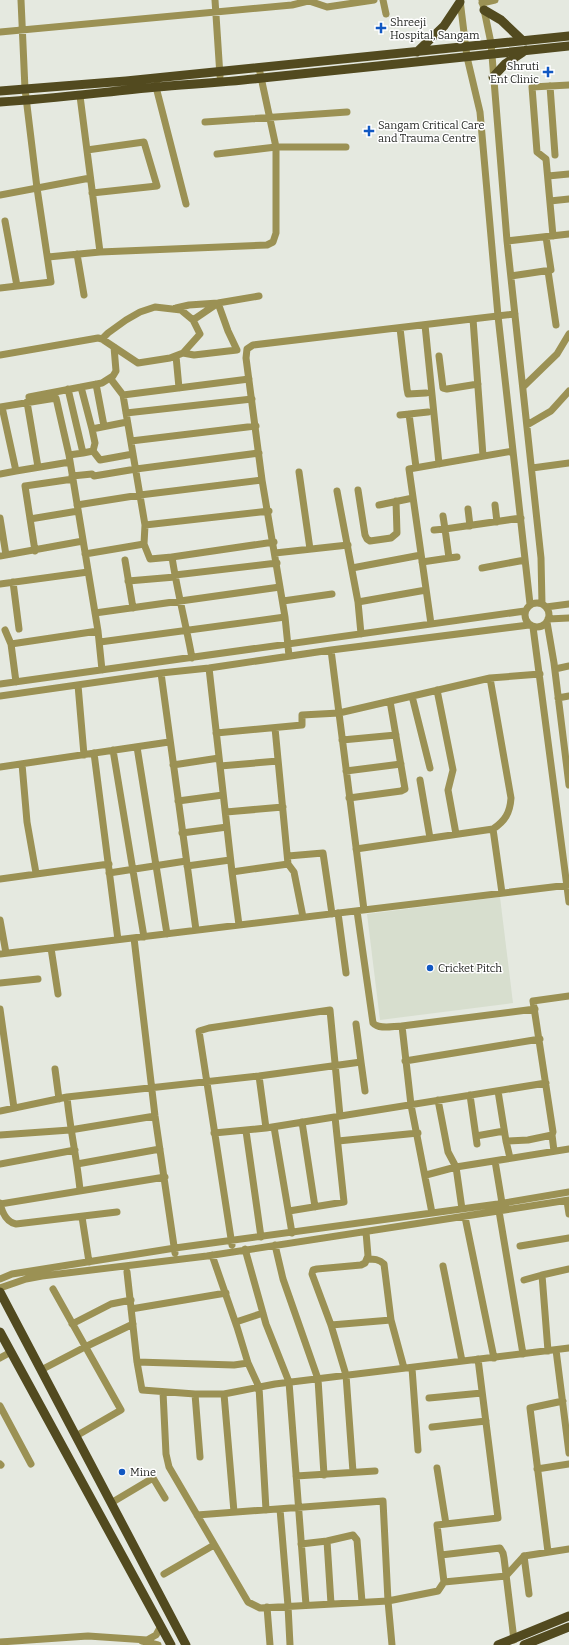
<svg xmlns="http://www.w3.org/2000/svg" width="569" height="1645" viewBox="0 0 569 1645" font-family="Bitter,serif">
  <rect width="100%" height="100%" fill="#e5e9e0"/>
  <!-- built -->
  <path fill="#d7dece" d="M 500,897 L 513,1003 L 380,1020 L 367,914 Z"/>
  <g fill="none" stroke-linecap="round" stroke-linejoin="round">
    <!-- minor -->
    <path stroke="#9b9154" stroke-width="7" d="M 215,0 L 220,76
      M 383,0 L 386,14
      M 460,0 L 467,57 L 480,112 L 498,316 L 530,604
      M 482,0 L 491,43 L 507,241 L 541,558 L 542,604
      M 309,1 L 327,7 L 374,0
      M 482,3 L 495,0
      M 0,32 L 292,5 L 312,0
      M 157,84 L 156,87 L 186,204
      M 550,86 L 555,155
      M 80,96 L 100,252
      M 205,122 L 347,112
      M 87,150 L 144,142 L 157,186 L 92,193
      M 217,154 L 276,147 L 346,147
      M 548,176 L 569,174
      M 0,195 L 90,178
      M 550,201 L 569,199
      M 5,221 L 17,286
      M 553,236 L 546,159 L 537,152 L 532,87 L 569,85
      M 507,241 L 569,234
      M 77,254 L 84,295
      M 48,257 L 100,252 L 267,245 L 273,242 L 276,233 L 276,147 L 259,68
      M 548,271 L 556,325
      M 511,276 L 551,270 L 546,237
      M 0,288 L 51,282 L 37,188 L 25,89 L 21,0
      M 176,308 L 189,305 L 218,303 L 259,296
      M 473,319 L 483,456
      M 425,325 L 439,464
      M 400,328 L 407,389 L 408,394 L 426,393
      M 183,353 L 194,355 L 237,350 L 228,331 L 218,303 L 193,320
      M 0,355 L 98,338 L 102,339 L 138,363 L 170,358 L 183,353 L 200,334 L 193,320 L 181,310 L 155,307 L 140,312 L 126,320 L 108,333 L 102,339
      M 176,356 L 179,388
      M 439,356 L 443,388 L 447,389 L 478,384
      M 110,378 L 123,395 L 145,525 L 144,544 L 150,559 L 172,557 L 274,542
      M 96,384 L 104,426
      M 81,387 L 92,429
      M 523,387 L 557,354 L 569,334
      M 68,389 L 83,453 L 69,455
      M 123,395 L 249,379
      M 29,397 L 102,383 L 113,376 L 116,371 L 114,347
      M 27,402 L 38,467
      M 0,407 L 56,398 L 69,455 L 98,631 L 102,670
      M 2,407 L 16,471 L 70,462
      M 126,413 L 252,399
      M 409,414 L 416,467
      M 400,415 L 428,412
      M 527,425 L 551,411 L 569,391
      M 131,441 L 256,426
      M 93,451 L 100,460 L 133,454
      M 83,453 L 93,451 L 95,443 L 92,429 L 127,422
      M 532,468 L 569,463
      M 299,472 L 310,549
      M 0,474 L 16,471
      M 72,476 L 92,474 L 94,476 L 136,469 L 259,453
      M 358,490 L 365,535 L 367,539 L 370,541 L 391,538 L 397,533 L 396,501
      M 337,491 L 358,602 L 361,634
      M 77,505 L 140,495 L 262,480
      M 379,505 L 413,498
      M 495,505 L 497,522
      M 468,509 L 470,526
      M 0,518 L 6,555
      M 30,519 L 78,511
      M 145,525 L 269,511
      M 434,530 L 445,529 L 443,516
      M 35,551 L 25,486 L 73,479
      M 275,553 L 348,545
      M 85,554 L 144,544
      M 0,556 L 83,541
      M 172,557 C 177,591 186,624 192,658
      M 449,558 L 457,557
      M 125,560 L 133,608
      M 422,562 L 449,558 L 445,529 L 521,518
      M 352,568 L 421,555
      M 482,568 L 525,560
      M 175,575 L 277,563
      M 128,581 L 175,577
      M 13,582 L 19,629
      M 0,584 L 88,572
      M 283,601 L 332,594
      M 358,602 L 426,590
      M525 615a12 12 0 1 1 24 0a12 12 0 1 1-24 0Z
      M 546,607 L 569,604
      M 95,613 L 280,587
      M 548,619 L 569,618
      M 547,622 L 554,663 L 569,785
      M 431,624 L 409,469 L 513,451
      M 533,627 L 569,902
      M 5,630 L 11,644 L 16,682
      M 100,642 L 285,617
      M 11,644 L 98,631
      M 331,650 L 364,910
      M 289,656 L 285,617 L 262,480 L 246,358 L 247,349 L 253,345 L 515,314
      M 209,668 L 232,872 L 239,925
      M 555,669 L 569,666
      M 161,673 L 196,930
      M 0,684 L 525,611
      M 78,685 L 84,755
      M 437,690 L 453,770 L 448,790 L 456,834
      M 0,696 L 161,673 L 209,668 L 331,650 L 529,625
      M 412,696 L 430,768
      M 558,698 L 569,696
      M 275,728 L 288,864
      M 216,733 L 302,725 L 302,715 L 339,713 L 490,678 L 540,674
      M 342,740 L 396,735
      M 137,747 L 167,934
      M 113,750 L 144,937
      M 94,753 L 118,940
      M 22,764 L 27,822 L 36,873
      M 173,765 L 219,758
      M 220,766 L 278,761
      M 0,767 L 169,742
      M 346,771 L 401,764
      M 420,780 L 430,838
      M 349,798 L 401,791 L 405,789 L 390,701
      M 178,801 L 223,795
      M 226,812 L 283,807
      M 493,829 L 502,893
      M 182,833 L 227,827
      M 356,849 L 493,829 C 505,821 510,813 511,798 L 490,678
      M 288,856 L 323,853 L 332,914
      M 187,866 L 230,860
      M 232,872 L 288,864 L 294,872 L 303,917
      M 109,873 L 186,861
      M 0,879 L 109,864
      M 357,911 L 373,1023 C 379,1030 393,1026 402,1026
      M 338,913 L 346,973
      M 0,920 L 6,953
      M 134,938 L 155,1116 L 175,1253
      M 51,948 L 58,994
      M 0,954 L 569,885
      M 0,983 L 38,979
      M 0,1009 L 14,1108
      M 356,1024 L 361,1062
      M 405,1061 L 540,1039
      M 55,1069 L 59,1099
      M 259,1076 L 266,1128
      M 498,1091 L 506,1141 L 510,1158
      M 470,1095 L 477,1144
      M 67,1097 C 70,1129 77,1159 80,1190
      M 0,1111 L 67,1097 L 259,1076 L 361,1062 L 365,1091
      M 302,1122 L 315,1207
      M 274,1127 L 292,1233
      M 246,1131 L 261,1237
      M 214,1133 L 266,1128 L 546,1083
      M 0,1135 L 70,1130 L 155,1116
      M 552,1135 L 554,1151
      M 476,1136 L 504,1131
      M 338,1141 L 418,1133
      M 506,1141 L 528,1140 L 552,1135 L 553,1132 L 533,1001 L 569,996
      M 495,1161 L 502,1203
      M 0,1164 L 75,1150
      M 77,1164 L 160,1149
      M 426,1175 L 456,1167 L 448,1152 L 438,1100
      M 567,1201 L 569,1214
      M 0,1203 C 2,1212 6,1222 16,1224 L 117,1212
      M 0,1204 L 165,1177
      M 462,1209 L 456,1167 L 569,1149
      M 289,1211 L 344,1202 L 335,1117
      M 499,1211 L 523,1354
      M 432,1213 L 411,1105 L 402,1026 L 535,1009
      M 82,1217 L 89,1262
      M 465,1217 L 494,1358
      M 232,1245 L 199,1031 L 209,1028 L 330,1010 L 340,1116
      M 275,1245 L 283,1279 L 318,1379 L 324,1475
      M 520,1246 L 569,1238
      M 245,1249 L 266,1324 L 289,1382 L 306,1605
      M 212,1255 L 237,1327 L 248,1363 L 259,1387 L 266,1510
      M 367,1259 C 374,1259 379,1259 384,1264 L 391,1320 L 404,1368
      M 443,1266 L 462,1361
      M 127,1272 L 137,1362 L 142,1390 L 195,1394 L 224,1394 L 275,1384 L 569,1348
      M 542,1275 L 548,1351
      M 0,1279 L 12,1274 L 175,1248 L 498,1204 L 569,1192
      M 524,1280 L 542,1275 L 569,1269
      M 0,1288 L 26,1279 L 42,1276 L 207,1256 L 569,1200
      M 53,1289 L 121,1410 L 76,1436
      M 131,1309 L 226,1293
      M 236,1322 L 263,1313
      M 72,1324 L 111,1304 L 131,1300
      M 331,1325 L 391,1320
      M 556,1350 L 569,1453
      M 0,1358 L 11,1352
      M 137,1362 L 234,1365 L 248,1363
      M 412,1368 L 418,1450
      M 41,1370 L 85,1347 L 133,1324
      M 163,1392 L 166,1454 L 169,1467 L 248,1602 L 260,1608 L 388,1601 L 438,1591 L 444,1582 L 437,1525 L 498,1518 L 478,1359
      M 195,1394 L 200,1457
      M 224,1394 L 234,1512
      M 429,1398 L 482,1393
      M 0,1406 L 31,1464
      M 432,1427 L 486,1421
      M 0,1464 L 1,1465
      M 437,1468 L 446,1524
      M 537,1469 L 569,1464
      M 353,1472 L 346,1375 L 331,1325 L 312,1274 L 313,1270 L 317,1269 L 361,1265 L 365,1263 L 368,1256 L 366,1232
      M 296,1476 L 375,1471
      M 111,1503 L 153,1478 L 165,1498
      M 280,1509 L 288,1606 L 290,1645
      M 197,1515 L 383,1501 L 388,1601 L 392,1645
      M 327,1541 L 331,1604
      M 301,1544 L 327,1541 L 353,1535 L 357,1540 L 362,1602
      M 548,1552 L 530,1408 L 563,1401
      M 441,1555 L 500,1548 L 503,1553 L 504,1558 L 514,1640
      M 164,1574 L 214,1545
      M 444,1582 L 506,1576 L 524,1556
      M 529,1594 L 524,1556 L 569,1549
      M 267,1607 L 270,1645
      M 142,1641 L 158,1645
      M 0,1642 L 88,1636 L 147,1640 L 156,1635 L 161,1626"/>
    <!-- major -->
    <path stroke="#524a1f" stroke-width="9" d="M 484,10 L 501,20 L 522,40
      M 417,52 L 444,26 L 460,2
      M 493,77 L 505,64 L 526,50
      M 0,91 L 126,81 L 569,36
      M 0,102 C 52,99 104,92 157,87 C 192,84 227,82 262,78 C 365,68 467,56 569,46
      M 0,1292 L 186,1645
      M 0,1332 L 171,1645
      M 498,1645 L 569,1616
      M 524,1645 L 569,1627"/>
  </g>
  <!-- markers -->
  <g fill="#1158c2" stroke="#fff" stroke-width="1.5">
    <path d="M379 22h4v4h4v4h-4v4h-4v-4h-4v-4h4z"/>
    <path d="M546 66h4v4h4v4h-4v4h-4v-4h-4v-4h4z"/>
    <path d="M367 125h4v4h4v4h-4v4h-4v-4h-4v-4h4z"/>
    <circle cx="430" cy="968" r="4"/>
    <circle cx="122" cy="1472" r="4"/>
  </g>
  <g text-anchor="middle" stroke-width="3" stroke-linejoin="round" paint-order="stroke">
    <!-- poi labels -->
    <g font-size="11" fill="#252724" stroke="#fff" text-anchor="start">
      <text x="390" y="26">Shreeji<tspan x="390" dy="13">Hospital, Sangam</tspan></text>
      <text x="539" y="70" text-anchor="end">Shruti<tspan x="539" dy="13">Ent Clinic</tspan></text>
      <text x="378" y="129">Sangam Critical Care<tspan x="378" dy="13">and Trauma Centre</tspan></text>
      <text x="438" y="972">Cricket Pitch</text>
      <text x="130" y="1476">Mine</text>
    </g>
  </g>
</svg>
